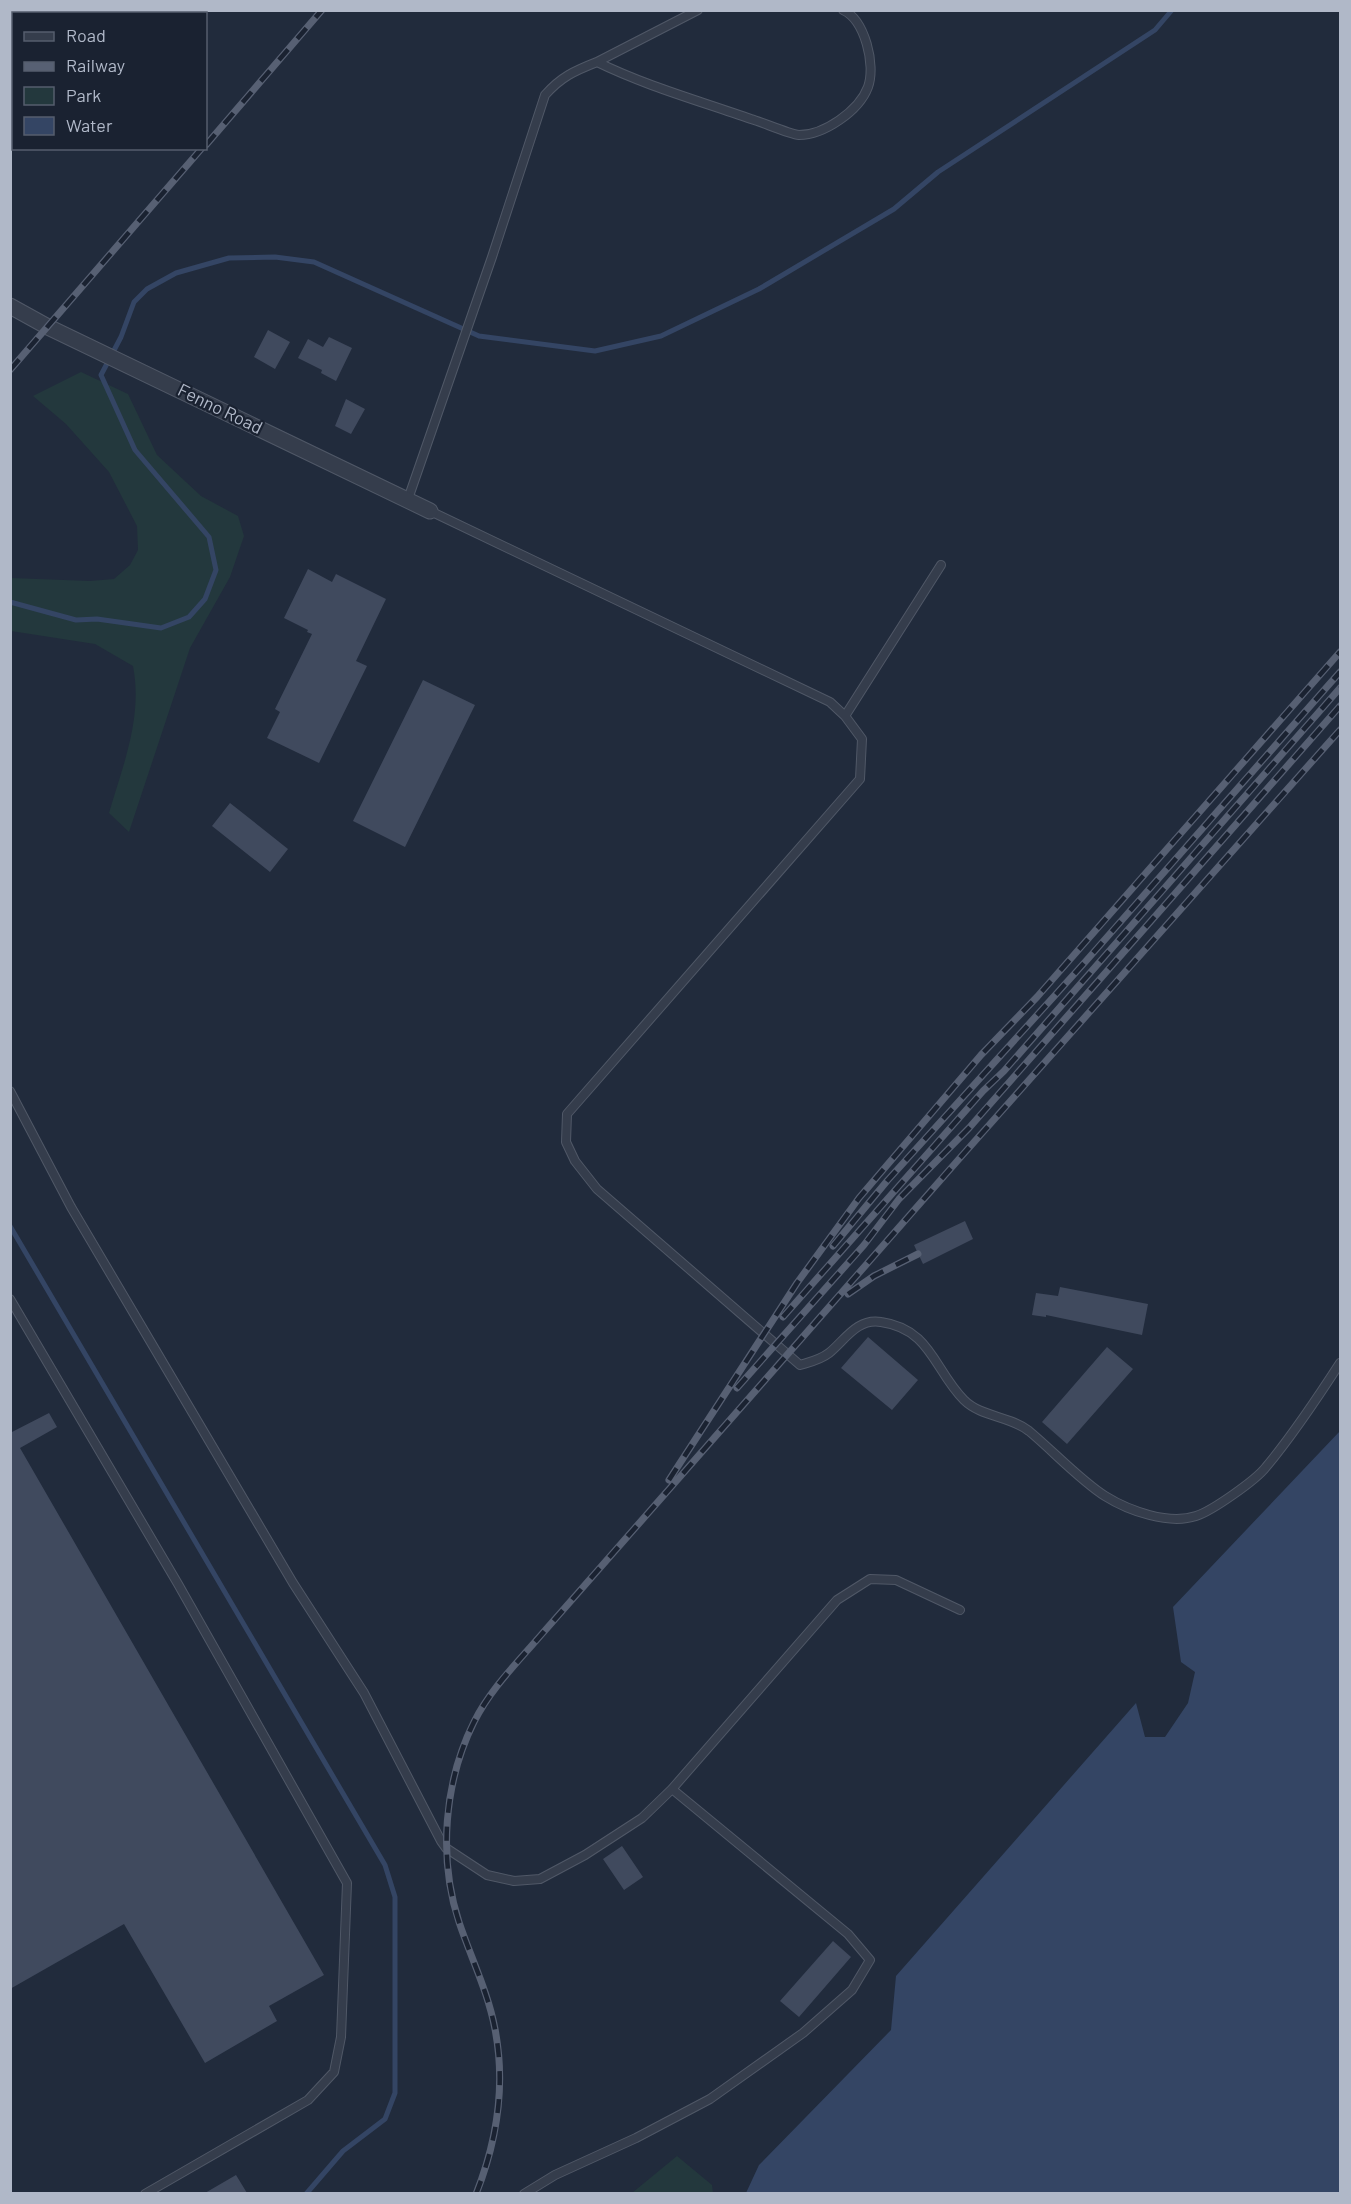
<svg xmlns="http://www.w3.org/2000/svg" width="1351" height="2204" viewBox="0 0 1351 2204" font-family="Barlow,sans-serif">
  <rect width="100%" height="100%" fill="#212b3c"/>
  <!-- green -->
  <path fill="#23383d" d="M 81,372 L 128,394 L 157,455 L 201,496 L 238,516 L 244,536 L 230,577 L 190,648 L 129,832 L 109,813 C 123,765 143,717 133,666 L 95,644 L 11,631 L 11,578 L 90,581 L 114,579 L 130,565 L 138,550 L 137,526 L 109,472 L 66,424 L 33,396 Z
    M 677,2156 L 712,2185 L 713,2193 L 632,2193 Z"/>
  <!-- water -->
  <path fill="#344564" d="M 1340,1431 L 1340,2193 L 746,2193 L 759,2165 L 891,2030 L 896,1976 L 1136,1703 L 1145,1737 L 1165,1737 L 1188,1703 L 1195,1672 L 1181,1662 L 1173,1607 Z"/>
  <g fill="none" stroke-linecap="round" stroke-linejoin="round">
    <!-- stream -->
    <path stroke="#344564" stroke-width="5" d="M 10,602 L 76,620 L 97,619 L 161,628 L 189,617 L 205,599 L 216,570 L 209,537 L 135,450 L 101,375 L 121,337 L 134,302 L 147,289 L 176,273 L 229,258 L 275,257 L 314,262 L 479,336 L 595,351 L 661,336 L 759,289 L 894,209 L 938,172 L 1155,30 L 1172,10
      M 10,1226 L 385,1865 L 395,1897 L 395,2093 L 385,2119 L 343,2151 L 306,2194"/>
  </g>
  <!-- building -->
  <path fill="#404a5e" d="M 268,330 L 290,342 L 275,369 L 254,357 Z
    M 329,337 L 352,348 L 336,381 L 321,373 L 322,370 L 298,358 L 308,339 L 323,347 Z
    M 346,399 L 365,409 L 351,434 L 335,426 Z
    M 308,569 L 332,582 L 336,574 L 386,599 L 356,661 L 367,666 L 319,763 L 267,738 L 280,712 L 275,709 L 312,634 L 307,632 L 308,630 L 284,618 Z
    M 423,680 L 475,705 L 405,847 L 353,821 Z
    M 230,803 L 288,849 L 270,872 L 212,826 Z
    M 965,1221 L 973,1239 L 923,1264 L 914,1245 Z
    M 1060,1287 L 1148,1304 L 1142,1335 L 1046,1315 L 1046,1317 L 1032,1315 L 1036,1293 L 1058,1296 Z
    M 868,1337 L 918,1380 L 892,1410 L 841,1368 Z
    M 1107,1347 L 1133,1369 L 1067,1444 L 1042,1422 Z
    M 49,1413 L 57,1427 L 20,1448 L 324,1975 L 269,2006 L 277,2021 L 205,2063 L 124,1924 L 10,1989 L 10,1433 Z
    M 622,1846 L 643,1877 L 624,1890 L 603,1859 Z
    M 833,1941 L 851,1957 L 799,2017 L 780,2001 Z
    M 236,2175 L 247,2193 L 205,2193 Z"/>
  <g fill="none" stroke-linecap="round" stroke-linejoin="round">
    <defs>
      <path id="service" d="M 698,10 L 597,62 C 646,86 700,101 751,119 C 762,122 789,134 799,135 C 824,135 859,111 868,87 C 876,65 865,20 843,10
        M 408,499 L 492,257 L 545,95 C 561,77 574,71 597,62
        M 430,511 L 830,702 L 845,716 L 862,739 L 860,779 L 567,1114 L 566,1142 L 575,1161 L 597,1189 L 800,1365 C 810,1362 820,1360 829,1353 C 845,1340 857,1318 881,1322 C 931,1329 934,1370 964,1400 C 981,1417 1010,1416 1029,1431 C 1052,1450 1081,1481 1105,1496 C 1129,1511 1169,1525 1196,1516 C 1212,1511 1256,1480 1266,1467 C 1292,1436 1318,1397 1340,1363
        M 845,716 L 941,565
        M 10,1091 L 71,1207 L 293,1583 L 364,1693 L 441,1841 L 446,1848 L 487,1875 L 514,1881 L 540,1879 L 585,1855 L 642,1818 L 672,1789 L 837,1600 L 870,1579 L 896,1580 L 960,1610
        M 10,1299 L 178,1584 L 347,1883 L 341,2037 L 334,2072 L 308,2100 L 145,2194
        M 524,2194 L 555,2175 L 636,2138 L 710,2099 L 803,2033 L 852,1990 L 870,1960 L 848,1934 L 672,1789"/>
      <path id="minor" d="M 10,306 L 48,327 L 430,511"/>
    </defs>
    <!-- service casing -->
    <use href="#service" stroke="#505867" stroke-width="10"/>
    <!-- minor casing -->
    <use href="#minor" stroke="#505867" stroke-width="17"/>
    <!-- service -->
    <use href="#service" stroke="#353d4c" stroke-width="8"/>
    <!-- minor -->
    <use href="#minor" stroke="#353d4c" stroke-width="15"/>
    <defs>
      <path id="rail" d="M 206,145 L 322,10
        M 10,370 L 202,148
        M 833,1246 L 887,1181 L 1086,961 L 1340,672
        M 848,1294 L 874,1276 L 918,1254
        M 783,1317 L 983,1091 L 1004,1071 L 1340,688
        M 737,1388 L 864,1245 L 899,1199 L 969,1128 L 1340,706
        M 669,1480 L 797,1283 L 859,1198 L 981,1055 L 1037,997 L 1340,652
        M 476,2194 C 497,2141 506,2086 495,2029 C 488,1992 471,1958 459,1922 C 438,1858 444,1782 474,1722 C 489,1692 512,1668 534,1643 L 959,1159 L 1340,730"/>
    </defs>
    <!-- rail casing -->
    <use href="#rail" stroke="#576073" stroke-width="7"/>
    <!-- rail -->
    <use href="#rail" stroke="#1a2231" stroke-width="4.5" stroke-dasharray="14" stroke-linecap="butt"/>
  </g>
  <g text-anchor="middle" stroke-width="4.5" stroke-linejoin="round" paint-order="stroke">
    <!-- street labels -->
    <g font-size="18" fill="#b0b8c8" stroke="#1a2231">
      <text transform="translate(220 409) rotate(26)" y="6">Fenno Road</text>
    </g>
  </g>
  <!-- border -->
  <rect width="1351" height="2204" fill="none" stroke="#b0b8c8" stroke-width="24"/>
  <!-- legend -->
  <rect x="12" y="12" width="195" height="138" fill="#1a2231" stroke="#565e6d" stroke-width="1.5"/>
  <rect x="24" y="32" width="30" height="9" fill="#353d4c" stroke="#565e6d" stroke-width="1.5"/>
  <text x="66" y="42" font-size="18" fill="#b0b8c8">Road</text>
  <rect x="24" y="62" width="30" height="9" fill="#576073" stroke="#565e6d" stroke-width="1.5"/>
  <text x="66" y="72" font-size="18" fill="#b0b8c8">Railway</text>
  <rect x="24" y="87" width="30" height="18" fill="#23383d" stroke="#565e6d" stroke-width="1.5"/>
  <text x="66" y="102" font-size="18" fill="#b0b8c8">Park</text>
  <rect x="24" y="117" width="30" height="18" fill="#344564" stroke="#565e6d" stroke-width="1.5"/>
  <text x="66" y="132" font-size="18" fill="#b0b8c8">Water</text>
</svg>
